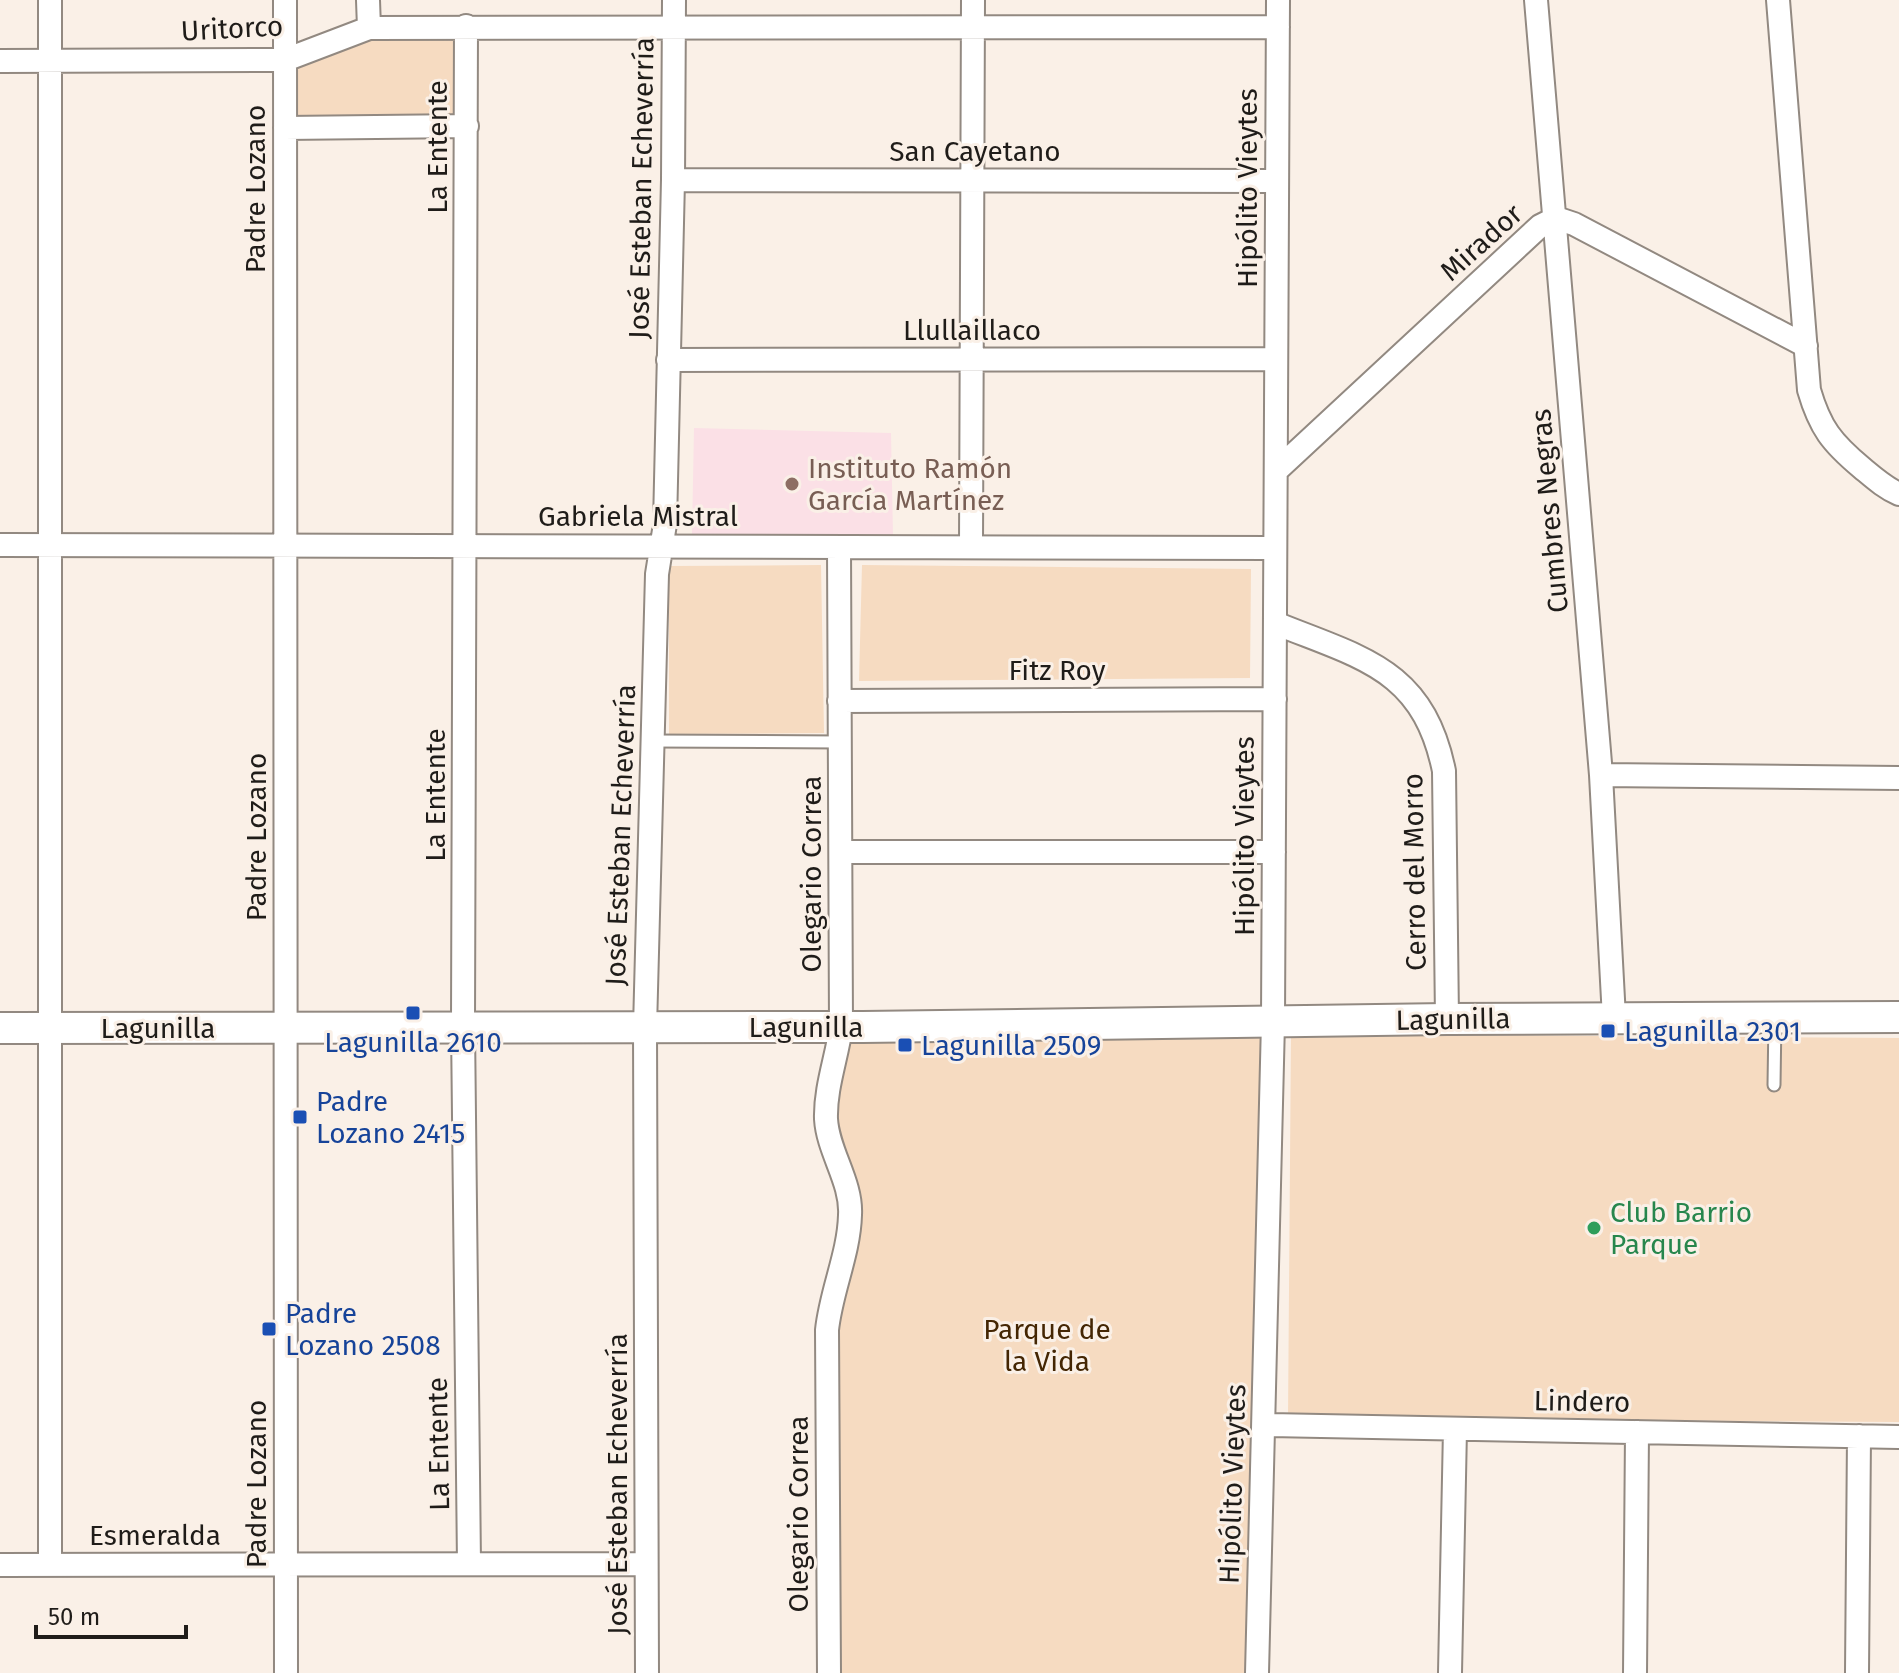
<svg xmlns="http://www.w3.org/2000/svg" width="1899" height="1673" viewBox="0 0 1899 1673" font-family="'Fira Sans',sans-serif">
  <rect width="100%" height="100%" fill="#faf0e7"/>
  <!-- education -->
  <path fill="#fbe0e6" d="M 694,428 L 891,433 L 893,536 L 692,535 Z"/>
  <!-- green -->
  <path fill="#f6dbc1" d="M 459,35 L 460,118 L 294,119 L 293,69 L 378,37 Z
    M 821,565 L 824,733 L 669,734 L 669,566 Z
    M 862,565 L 1251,569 L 1250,678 L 859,681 Z
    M 1273,1022 L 1257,1673 L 830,1673 L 827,1330 L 849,1232 L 831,1149 L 841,1027 Z
    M 1291,1034 L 1899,1038 L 1899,1422 L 1288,1418 Z"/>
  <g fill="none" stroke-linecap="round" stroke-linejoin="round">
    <defs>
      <path id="service" d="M 653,741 L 840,742
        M 1774,1085 L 1775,1018"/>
      <path id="minor" d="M 50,0 L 50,1565
        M 285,0 L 286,1673
        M 368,0 L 369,28
        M 1536,0 L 1601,775 L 1614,1018
        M 1778,0 L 1809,390 C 1820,428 1832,443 1862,468 C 1874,478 1885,488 1899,494
        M 466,26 L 463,1027 L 469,1564
        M 0,61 L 285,60 L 369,28 L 1278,27
        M 285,128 L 467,126
        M 673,180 L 1277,181
        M 668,360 L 1276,359
        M 1276,471 L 1540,226 L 1556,218 L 1574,224 L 1806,346
        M 0,545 L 1275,548
        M 971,547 L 973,0
        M 1275,623 C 1361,658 1423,668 1444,771 L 1447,1019
        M 839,701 L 1275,699
        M 1601,775 L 1899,778
        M 841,852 L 1274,852
        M 1265,1425 L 1899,1437
        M 0,1565 L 646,1564
        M 647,1673 L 645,1028 L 657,574 L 665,524 L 673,180 L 674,0
        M 829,1673 L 827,1330 C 831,1291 849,1254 850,1215 C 852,1182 828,1152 826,1119 C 825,1088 837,1057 841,1027 L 839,547
        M 1257,1673 L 1273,1022 L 1278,0
        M 1450,1673 L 1455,1429
        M 1635,1673 L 1637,1432
        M 1857,1673 L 1859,1436"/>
      <path id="secondary" d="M 0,1028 L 863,1027 L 1447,1019 L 1899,1017"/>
    </defs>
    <!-- service casing -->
    <use href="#service" stroke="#928981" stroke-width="15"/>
    <!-- minor casing -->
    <use href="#minor" stroke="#928981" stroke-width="26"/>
    <!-- secondary casing -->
    <use href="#secondary" stroke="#928981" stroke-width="34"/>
    <!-- service -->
    <use href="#service" stroke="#fff" stroke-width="11"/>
    <!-- minor -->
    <use href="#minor" stroke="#fff" stroke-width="22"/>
    <!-- secondary -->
    <use href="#secondary" stroke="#fff" stroke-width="30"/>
  </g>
  <!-- markers -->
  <circle fill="#8d6e63" stroke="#faf0e7" stroke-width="3" cx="792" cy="484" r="8"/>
  <g fill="#1a4fb4" stroke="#faf0e7" stroke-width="3">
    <rect x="405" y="1005" width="16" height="16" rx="4"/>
    <rect x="1600" y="1023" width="16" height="16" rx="4"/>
    <rect x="897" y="1037" width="16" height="16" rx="4"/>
    <rect x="292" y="1109" width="16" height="16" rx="4"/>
    <rect x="261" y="1321" width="16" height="16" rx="4"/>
  </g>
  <circle fill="#2e9e5b" stroke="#faf0e7" stroke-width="3" cx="1594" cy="1228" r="8"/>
  <g text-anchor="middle" stroke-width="6" stroke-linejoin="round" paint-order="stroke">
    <!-- street labels -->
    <g font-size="28" fill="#1f1c19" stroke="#faf0e7">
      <text transform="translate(232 28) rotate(-3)" y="10">Uritorco</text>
      <text transform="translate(437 147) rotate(-90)" y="10">La Entente</text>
      <text x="975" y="161">San Cayetano</text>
      <text transform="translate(641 188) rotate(-89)" y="10">José Esteban Echeverría</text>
      <text transform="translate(1247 188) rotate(-90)" y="10">Hipólito Vieytes</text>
      <text transform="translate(255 189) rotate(-90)" y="10">Padre Lozano</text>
      <text transform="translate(1481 242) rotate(-42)" y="10">Mirador</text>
      <text x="972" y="340">Llullaillaco</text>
      <text transform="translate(1549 511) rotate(-95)" y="10">Cumbres Negras</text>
      <text x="638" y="526">Gabriela Mistral</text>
      <text x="1057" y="680">Fitz Roy</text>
      <text transform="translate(435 795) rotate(-90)" y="10">La Entente</text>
      <text transform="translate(620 835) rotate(-88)" y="10">José Esteban Echeverría</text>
      <text transform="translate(1244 836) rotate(-90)" y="10">Hipólito Vieytes</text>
      <text transform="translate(256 837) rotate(-90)" y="10">Padre Lozano</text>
      <text transform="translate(1414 872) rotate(-91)" y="10">Cerro del Morro</text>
      <text transform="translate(811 874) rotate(-90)" y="10">Olegario Correa</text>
      <text transform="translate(1453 1019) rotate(-1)" y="10">Lagunilla</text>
      <text x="806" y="1037">Lagunilla</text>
      <text x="158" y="1038">Lagunilla</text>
      <text transform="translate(1582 1401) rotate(1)" y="10">Lindero</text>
      <text transform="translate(438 1444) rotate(-91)" y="10">La Entente</text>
      <text transform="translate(256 1484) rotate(-90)" y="10">Padre Lozano</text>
      <text transform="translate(617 1484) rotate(-90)" y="10">José Esteban Echeverría</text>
      <text transform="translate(1232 1484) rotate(-88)" y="10">Hipólito Vieytes</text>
      <text transform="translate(798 1514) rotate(-90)" y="10">Olegario Correa</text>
      <text x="155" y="1545">Esmeralda</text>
    </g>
    <!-- education labels -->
    <g font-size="28" fill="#785e54" stroke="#faf0e7" text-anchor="start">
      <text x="808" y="478">Instituto Ramón<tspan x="808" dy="32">García Martínez</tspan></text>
    </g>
    <!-- transit labels -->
    <g font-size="28" fill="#164399" stroke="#faf0e7" text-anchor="start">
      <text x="1624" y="1041">Lagunilla 2301</text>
      <text x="413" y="1052" text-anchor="middle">Lagunilla 2610</text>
      <text x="921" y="1055">Lagunilla 2509</text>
      <text x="316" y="1111">Padre<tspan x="316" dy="32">Lozano 2415</tspan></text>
      <text x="285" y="1323">Padre<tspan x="285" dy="32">Lozano 2508</tspan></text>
    </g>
    <!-- leisure labels -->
    <g font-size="28" fill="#27864d" stroke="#faf0e7" text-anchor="start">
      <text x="1610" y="1222">Club Barrio<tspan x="1610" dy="32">Parque</tspan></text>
    </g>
    <!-- park labels -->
    <g font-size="28" fill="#442603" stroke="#faf0e7">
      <text x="1047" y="1339">Parque de<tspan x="1047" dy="32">la Vida</tspan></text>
    </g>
  </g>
  <!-- scale -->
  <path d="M36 1625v12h150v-12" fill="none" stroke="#1f1c19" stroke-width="4"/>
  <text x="48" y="1625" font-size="24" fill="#1f1c19" stroke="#faf0e7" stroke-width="6" paint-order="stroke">50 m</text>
</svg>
